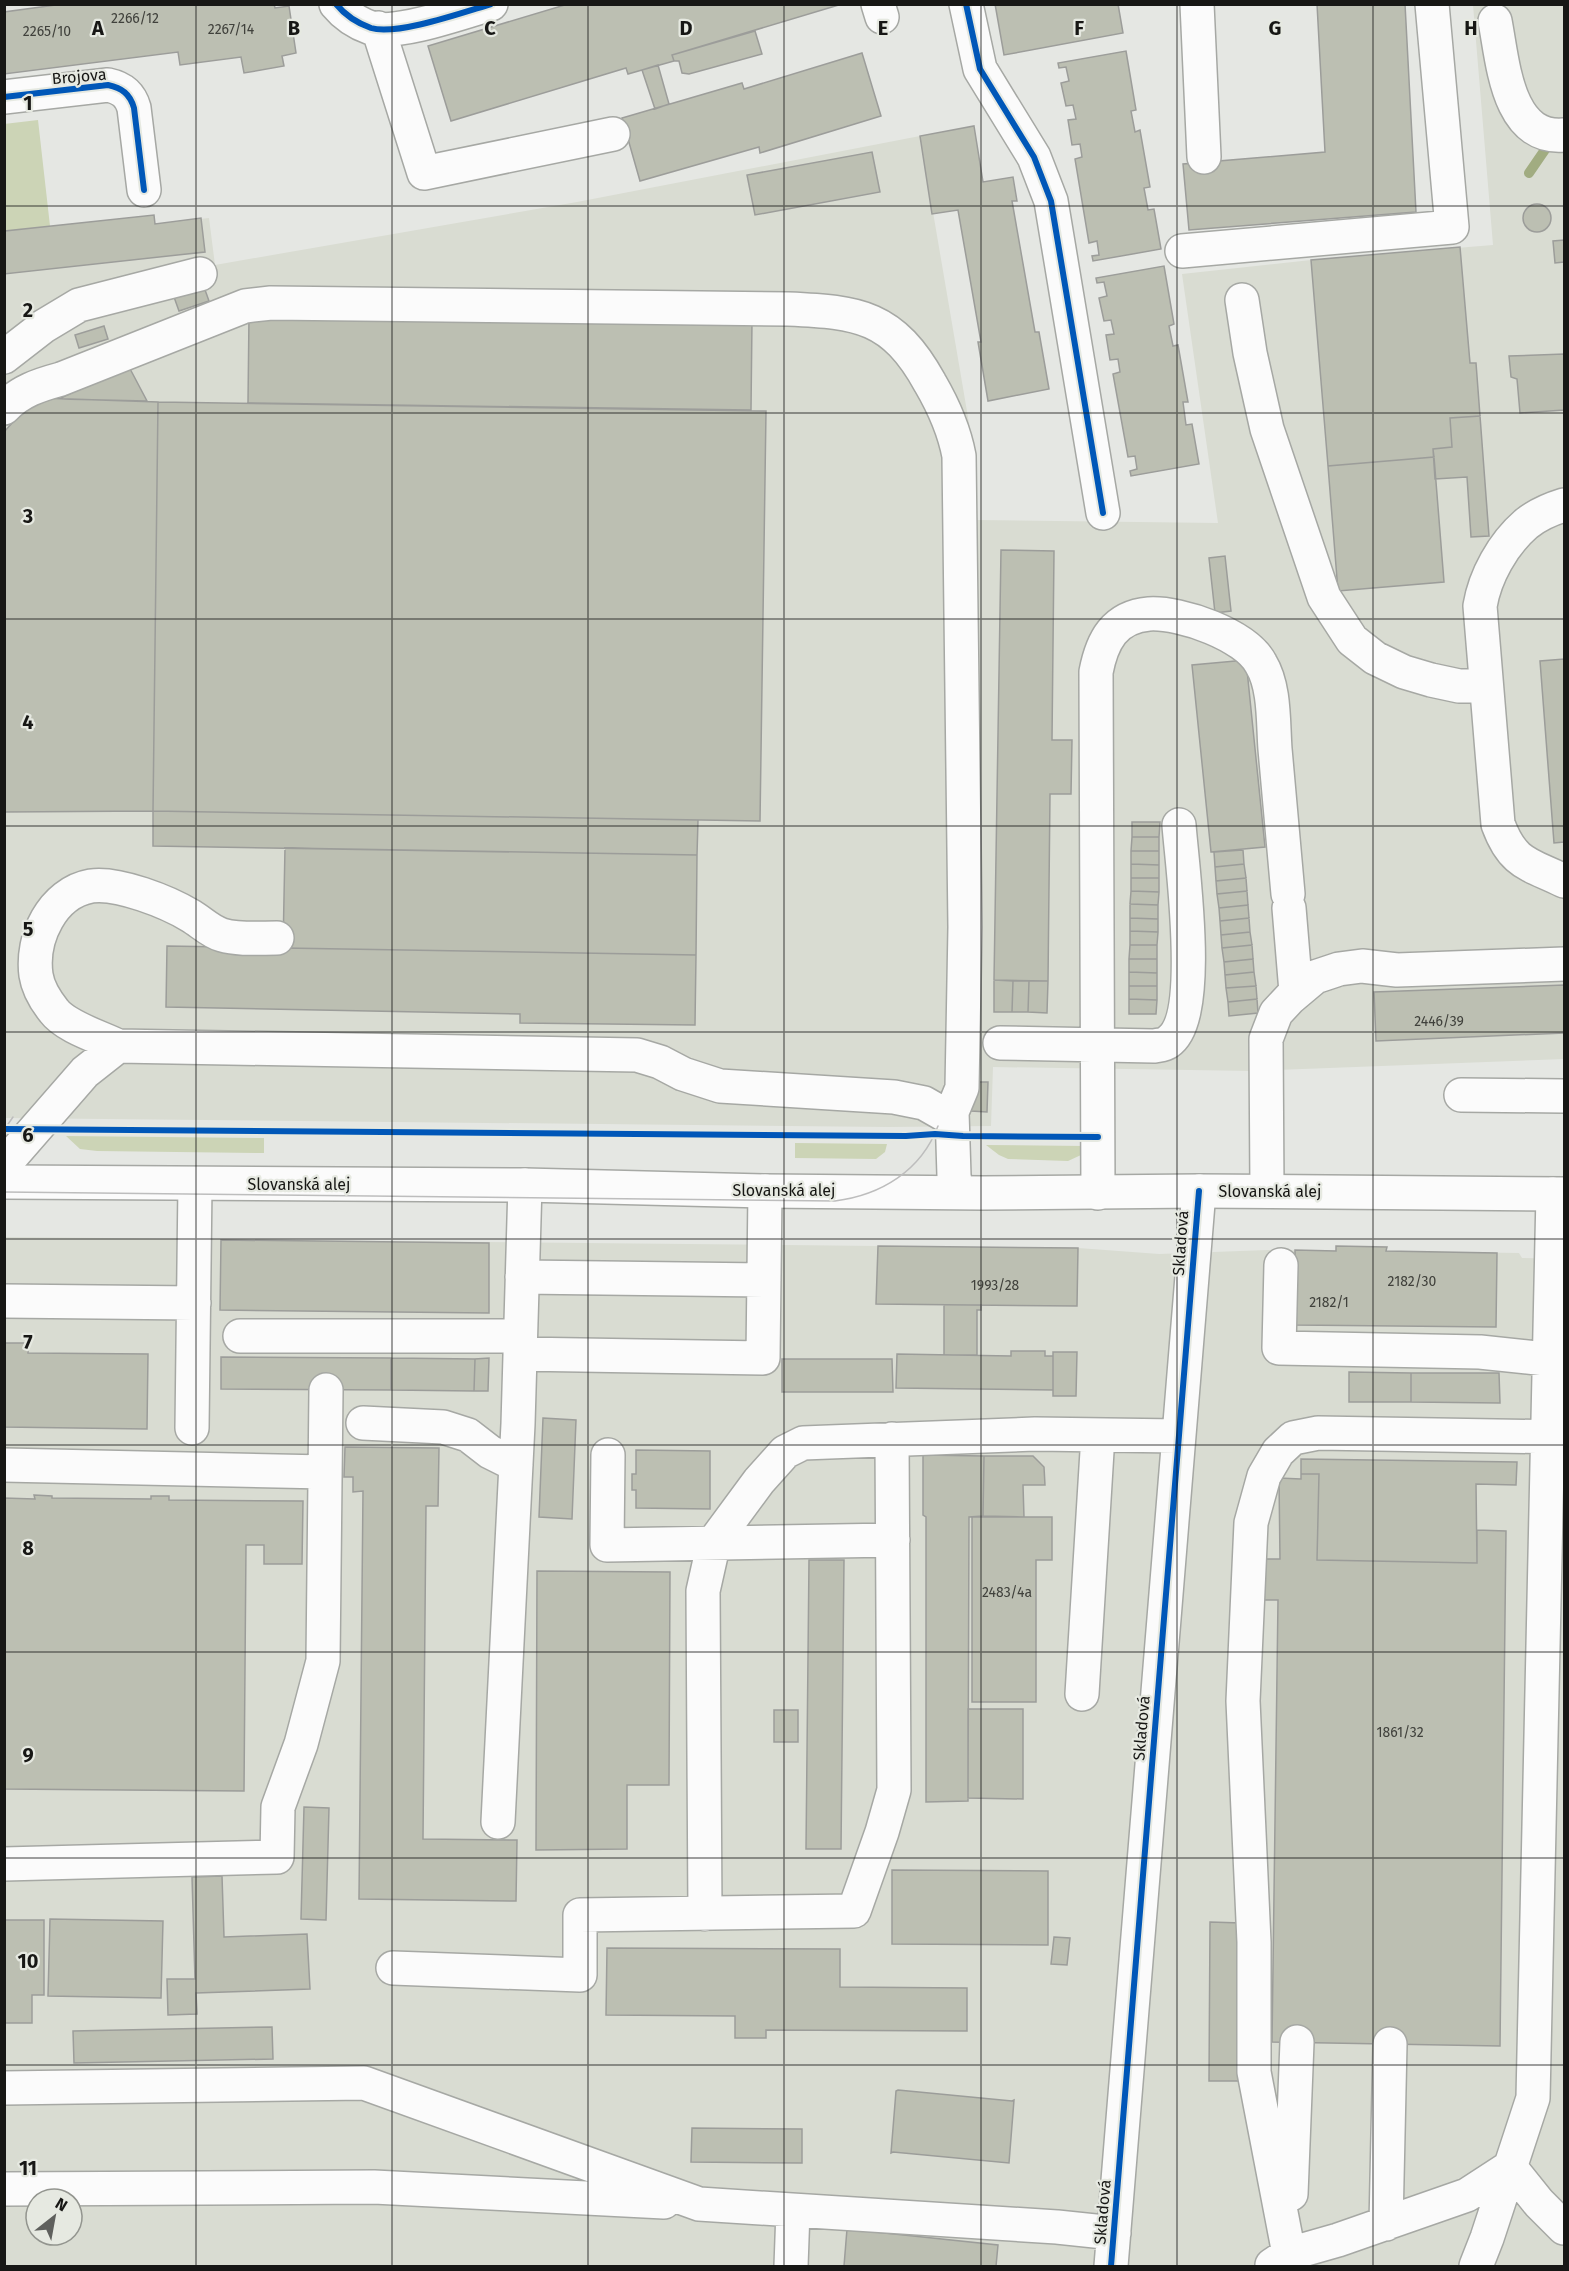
<svg xmlns="http://www.w3.org/2000/svg" width="1569" height="2271" viewBox="0 0 1569 2271" font-family="'Fira Sans',sans-serif">
  <rect width="100%" height="100%" fill="#e5e7e3"/>
  <!-- built -->
  <path fill="#d9dcd2" fill-rule="evenodd" d="M 1473,5 L 1564,5 L 1564,1059 L 1253,1071 L 993,1067 L 991,1126 L 889,1127 L 5,1118 L 5,231 L 154,215 L 155,224 L 209,218 L 215,265 L 577,202 L 920,136 L 976,464 L 976,520 L 1218,523 L 1182,274 L 1311,260 L 1493,245 Z
    M 5,1237 L 1078,1248 L 1159,1254 L 1268,1250 L 1336,1251 L 1387,1247 L 1387,1251 L 1519,1253 L 1522,1258 L 1564,1259 L 1564,2266 L 5,2266 ZM 36,2199 L 72,2199 L 72,2235 L 36,2235 Z"/>
  <!-- green -->
  <path fill="#ccd4b6" d="M 38,120 L 50,226 L 6,231 L 6,240 L 5,240 L 4,124 Z
    M 66,1136 L 264,1138 L 264,1153 L 97,1151 L 80,1149 Z
    M 795,1143 L 887,1144 L 885,1152 L 876,1159 L 795,1158 Z
    M 986,1145 L 1085,1146 L 1081,1155 L 1068,1161 L 1008,1159 L 999,1155 Z"/>
  <g fill="none" stroke-linecap="round" stroke-linejoin="round">
    <!-- stream -->
    <path stroke="#a1ac81" stroke-width="10" d="M 1529,173 L 1553,138"/>
  </g>
  <!-- building -->
  <path fill="#bcbfb2" stroke="#9c9d9a" stroke-width="1.5" d="M 63,4 L 274,4 L 275,8 L 289,6 L 296,53 L 282,56 L 284,66 L 244,73 L 241,57 L 180,65 L 178,52 L 4,74 L 4,12 Z
    M 568,4 L 842,4 L 672,55 L 674,61 L 642,70 L 628,74 L 626,68 L 451,121 L 428,46 Z
    M 995,4 L 1118,4 L 1123,33 L 1004,55 Z
    M 1317,4 L 1405,4 L 1416,212 L 1189,230 L 1183,164 L 1325,152 Z
    M 755,31 L 762,54 L 689,74 L 682,73 L 679,61 L 674,61 L 672,55 Z
    M 1126,51 L 1136,110 L 1131,111 L 1135,132 L 1140,130 L 1150,187 L 1144,188 L 1148,210 L 1154,209 L 1161,249 L 1093,261 L 1092,256 L 1099,255 L 1097,241 L 1089,243 L 1075,159 L 1082,157 L 1080,144 L 1072,145 L 1068,120 L 1076,119 L 1073,105 L 1066,106 L 1061,83 L 1069,81 L 1066,67 L 1059,68 L 1058,63 Z
    M 862,53 L 881,116 L 760,153 L 759,147 L 640,181 L 622,118 L 742,83 L 744,89 Z
    M 658,65 L 669,104 L 655,109 L 642,70 Z
    M 974,126 L 983,182 L 1013,177 L 1017,201 L 1012,201 L 1035,332 L 1039,332 L 1049,389 L 988,401 L 978,342 L 981,342 L 958,210 L 932,214 L 920,136 Z
    M 872,152 L 880,192 L 755,215 L 747,175 Z
    M1523 218a14 14 0 1 1 28 0a14 14 0 1 1-28 0Z
    M 154,215 L 155,224 L 201,218 L 205,252 L 4,274 L 5,231 Z
    M 1564,240 L 1564,262 L 1555,263 L 1553,241 Z
    M 1460,247 L 1470,363 L 1476,363 L 1480,416 L 1450,418 L 1452,447 L 1433,449 L 1434,457 L 1328,466 L 1311,260 Z
    M 1164,266 L 1174,324 L 1169,326 L 1173,346 L 1178,345 L 1188,402 L 1183,402 L 1186,425 L 1192,424 L 1199,464 L 1131,476 L 1130,471 L 1137,469 L 1135,456 L 1128,457 L 1113,374 L 1120,372 L 1118,359 L 1110,360 L 1106,335 L 1114,334 L 1111,320 L 1104,321 L 1099,298 L 1107,296 L 1104,282 L 1097,283 L 1096,278 Z
    M 204,287 L 209,301 L 179,311 L 174,297 Z
    M 249,316 L 752,321 L 751,410 L 248,403 Z
    M 104,326 L 108,339 L 79,348 L 75,335 Z
    M 1564,354 L 1564,410 L 1520,413 L 1517,379 L 1511,377 L 1509,356 Z
    M 128,365 L 147,401 L 59,399 Z
    M 40,398 L 158,402 L 153,811 L 4,812 L 4,432 L 22,412 Z
    M 158,402 L 766,411 L 760,821 L 153,811 Z
    M 1480,416 L 1489,536 L 1471,537 L 1467,477 L 1435,479 L 1433,449 L 1452,447 L 1450,418 Z
    M 1434,457 L 1444,582 L 1338,591 L 1328,466 Z
    M 1001,550 L 1054,551 L 1052,740 L 1072,740 L 1071,794 L 1050,794 L 1048,981 L 994,980 Z
    M 1225,556 L 1231,611 L 1215,613 L 1209,558 Z
    M 1564,659 L 1564,842 L 1554,843 L 1540,661 Z
    M 1246,660 L 1265,847 L 1211,852 L 1192,665 Z
    M 153,811 L 698,820 L 697,855 L 153,846 Z
    M 1132,822 L 1160,822 L 1159,837 L 1132,837 Z
    M 1132,837 L 1159,837 L 1159,851 L 1131,851 Z
    M 285,848 L 697,855 L 696,955 L 283,948 Z
    M 1243,850 L 1244,864 L 1215,867 L 1214,852 Z
    M 1131,851 L 1159,851 L 1159,865 L 1131,864 Z
    M 1131,864 L 1159,865 L 1159,878 L 1131,878 Z
    M 1244,864 L 1246,878 L 1216,881 L 1215,867 Z
    M 1131,878 L 1159,878 L 1159,892 L 1131,891 Z
    M 1246,878 L 1247,891 L 1217,894 L 1216,881 Z
    M 1131,891 L 1159,892 L 1158,905 L 1130,904 Z
    M 1247,891 L 1248,905 L 1219,908 L 1217,894 Z
    M 1130,904 L 1158,905 L 1158,919 L 1130,918 Z
    M 1248,905 L 1249,918 L 1220,921 L 1219,908 Z
    M 1130,918 L 1158,919 L 1158,932 L 1130,931 Z
    M 1249,918 L 1250,932 L 1221,935 L 1220,921 Z
    M 1130,931 L 1158,932 L 1157,945 L 1130,945 Z
    M 1250,932 L 1252,945 L 1222,948 L 1221,935 Z
    M 1130,945 L 1157,945 L 1157,959 L 1129,959 Z
    M 1252,945 L 1253,959 L 1224,962 L 1222,948 Z
    M 167,946 L 696,955 L 695,1025 L 520,1023 L 520,1014 L 166,1007 Z
    M 1129,959 L 1157,959 L 1157,973 L 1129,972 Z
    M 1253,959 L 1254,972 L 1225,975 L 1224,962 Z
    M 1129,972 L 1157,973 L 1157,986 L 1129,986 Z
    M 1254,972 L 1256,986 L 1226,988 L 1225,975 Z
    M 994,980 L 1013,981 L 1012,1012 L 994,1012 Z
    M 1013,981 L 1029,981 L 1028,1012 L 1012,1012 Z
    M 1029,981 L 1048,981 L 1047,1013 L 1028,1012 Z
    M 1564,985 L 1564,1033 L 1376,1041 L 1374,992 Z
    M 1129,986 L 1157,986 L 1157,1000 L 1129,999 Z
    M 1256,986 L 1257,999 L 1228,1002 L 1226,988 Z
    M 1129,999 L 1157,1000 L 1156,1014 L 1129,1014 Z
    M 1257,999 L 1258,1013 L 1229,1016 L 1228,1002 Z
    M 970,1082 L 988,1082 L 987,1112 L 971,1111 L 969,1106 Z
    M 221,1240 L 489,1243 L 489,1313 L 220,1310 Z
    M 878,1246 L 1078,1248 L 1077,1306 L 876,1304 Z
    M 1336,1246 L 1387,1247 L 1386,1251 L 1497,1253 L 1496,1327 L 1295,1325 L 1295,1250 L 1336,1251 Z
    M 944,1305 L 981,1305 L 981,1310 L 977,1310 L 977,1355 L 944,1355 Z
    M 4,1343 L 28,1343 L 28,1353 L 148,1354 L 147,1429 L 4,1427 Z
    M 1011,1351 L 1045,1351 L 1045,1356 L 1053,1356 L 1053,1390 L 896,1388 L 897,1354 L 1011,1356 Z
    M 1053,1352 L 1077,1352 L 1076,1396 L 1053,1396 Z
    M 221,1357 L 391,1358 L 391,1390 L 221,1389 Z
    M 391,1358 L 475,1359 L 474,1391 L 391,1390 Z
    M 489,1358 L 488,1391 L 474,1391 L 475,1359 Z
    M 782,1359 L 892,1359 L 893,1392 L 782,1392 Z
    M 1349,1372 L 1411,1373 L 1411,1402 L 1349,1402 Z
    M 1411,1373 L 1499,1373 L 1500,1403 L 1411,1402 Z
    M 543,1418 L 576,1420 L 572,1519 L 539,1517 Z
    M 345,1447 L 439,1448 L 438,1506 L 426,1506 L 423,1839 L 517,1840 L 516,1901 L 359,1899 L 363,1491 L 353,1492 L 353,1477 L 344,1477 Z
    M 636,1450 L 710,1451 L 710,1509 L 636,1508 L 636,1490 L 632,1490 L 632,1474 L 636,1474 Z
    M 923,1455 L 984,1456 L 983,1516 L 969,1517 L 968,1801 L 926,1802 L 926,1517 L 923,1515 Z
    M 984,1456 L 1033,1456 L 1044,1467 L 1045,1485 L 1023,1485 L 1024,1517 L 983,1516 Z
    M 1301,1459 L 1517,1462 L 1516,1485 L 1476,1484 L 1477,1563 L 1317,1560 L 1319,1474 L 1301,1474 Z
    M 1301,1474 L 1319,1474 L 1317,1560 L 1477,1563 L 1477,1530 L 1506,1531 L 1500,2046 L 1272,2042 L 1278,1600 L 1263,1600 L 1264,1559 L 1280,1559 L 1279,1478 L 1301,1479 Z
    M 34,1495 L 52,1496 L 52,1498 L 151,1499 L 151,1496 L 169,1496 L 169,1500 L 303,1501 L 302,1564 L 264,1564 L 264,1545 L 246,1545 L 244,1791 L 4,1789 L 4,1498 L 35,1499 Z
    M 972,1517 L 1052,1517 L 1052,1560 L 1036,1560 L 1036,1702 L 972,1702 Z
    M 809,1560 L 844,1560 L 841,1849 L 806,1849 Z
    M 537,1571 L 670,1572 L 669,1785 L 627,1785 L 627,1849 L 536,1850 Z
    M 968,1709 L 1023,1709 L 1023,1799 L 968,1798 Z
    M 774,1710 L 798,1710 L 798,1742 L 774,1742 Z
    M 304,1807 L 329,1808 L 326,1920 L 301,1919 Z
    M 892,1870 L 1048,1871 L 1048,1945 L 892,1944 Z
    M 222,1876 L 224,1937 L 307,1934 L 310,1989 L 196,1993 L 197,2014 L 168,2015 L 167,1979 L 195,1979 L 192,1877 Z
    M 50,1919 L 163,1921 L 161,1998 L 48,1996 Z
    M 4,1920 L 44,1920 L 44,1995 L 32,1995 L 32,2023 L 4,2023 Z
    M 1210,1922 L 1241,1923 L 1239,2081 L 1209,2081 Z
    M 1054,1937 L 1070,1938 L 1067,1965 L 1051,1964 Z
    M 607,1948 L 840,1949 L 840,1987 L 967,1988 L 967,2031 L 766,2030 L 766,2038 L 735,2038 L 735,2016 L 606,2015 Z
    M 272,2027 L 273,2059 L 74,2063 L 73,2031 Z
    M 898,2090 L 1012,2101 L 1014,2100 L 1009,2163 L 893,2152 L 891,2153 L 896,2091 Z
    M 692,2128 L 802,2129 L 802,2163 L 691,2162 Z
    M 847,2229 L 998,2245 L 996,2266 L 844,2266 Z"/>
  <g fill="none" stroke-linecap="round" stroke-linejoin="round">
    <defs>
      <path id="minor" d="M 336,4 C 345,15 357,23 371,28 C 396,36 464,12 491,4
        M 878,4 L 882,17
        M 966,4 L 980,69 L 1034,157 L 1051,201 L 1103,513
        M 1197,4 L 1204,157
        M 1495,21 C 1503,62 1507,140 1564,135
        M 378,28 L 424,173 L 613,134
        M 4,97 L 108,85 C 122,88 130,94 134,108 L 144,190
        M 1182,251 L 1452,227 L 1432,4
        M 1242,300 L 1250,353 L 1267,429 L 1324,597 L 1352,640 L 1375,658 L 1404,672 L 1431,680 L 1459,686 L 1486,686
        M 4,357 L 44,326 L 79,305 L 200,274
        M 4,408 C 20,391 39,385 61,379 L 245,306 L 271,303 L 788,309 C 859,312 893,316 930,383 C 944,407 954,429 959,456 L 965,927 L 962,1088 L 952,1112 L 954,1176 L 957,1192
        M 1564,505 C 1551,509 1537,515 1526,524 C 1503,544 1485,576 1480,606 L 1498,824 C 1513,865 1530,864 1564,881
        M 1289,908 L 1296,992
        M 277,938 C 260,938 239,940 222,935 C 211,932 201,922 191,916 C 168,902 118,882 91,886 C 52,893 31,938 36,975 C 38,988 46,1001 54,1011 C 66,1027 100,1037 118,1046 L 637,1055 L 660,1062 L 683,1074 L 720,1086 L 894,1097 L 924,1103 L 952,1119
        M 1000,1043 L 1154,1046 C 1159,1045 1164,1045 1168,1042 C 1204,1018 1182,866 1179,825
        M 1461,1095 L 1564,1096
        M 4,1165 L 85,1072 L 118,1046
        M 1267,1191 L 1266,1039 L 1276,1013 L 1290,998 L 1315,977 L 1339,969 L 1362,966 L 1397,970 L 1564,964
        M 1098,1193 L 1096,672 C 1102,641 1114,617 1149,614 C 1181,612 1246,635 1261,664 C 1275,687 1273,722 1275,749 C 1279,797 1284,845 1288,894
        M 1281,1265 L 1279,1348 L 1480,1352 L 1564,1361
        M 522,1277 L 764,1280
        M 4,1301 L 194,1303
        M 240,1336 L 520,1336
        M 520,1354 L 763,1358 L 765,1191
        M 363,1423 L 443,1427 L 468,1435 L 490,1452 L 516,1465
        M 192,1428 L 195,1184
        M 608,1455 L 607,1545 L 893,1540
        M 4,1465 L 325,1472
        M 1082,1694 L 1098,1435
        M 498,1822 L 518,1424 L 525,1185
        M 4,1864 L 277,1857 L 278,1807 L 301,1744 L 323,1661 L 326,1390
        M 705,1914 L 703,1591 L 714,1542 L 759,1481 L 785,1452 L 803,1443 L 1035,1434 L 1178,1436
        M 393,1968 L 580,1975 L 580,1915 L 854,1911 L 882,1832 L 894,1790 L 892,1439
        M 4,2088 L 364,2083 L 699,2204 L 1057,2227 L 1114,2233
        M 4,2189 L 374,2187 L 664,2202
        M 1291,2194 L 1297,2042
        M 1386,2224 L 1390,2044
        M 1289,2254 L 1254,2072 L 1254,1942 L 1243,1701 L 1251,1523 L 1264,1476 L 1278,1452 L 1293,1438 L 1318,1433 L 1564,1437
        M 1272,2265 L 1289,2254 L 1338,2240 L 1467,2195 L 1510,2167 L 1539,2203 L 1564,2228
        M 791,2266 L 793,2211
        M 1111,2266 L 1199,1191
        M 1476,2266 L 1487,2238 L 1533,2098 L 1553,1194"/>
      <path id="major" d="M 4,1182 L 525,1185 L 765,1191 L 983,1193 L 1199,1191 L 1564,1194"/>
    </defs>
    <!-- minor casing -->
    <use href="#minor" stroke="#a6a8a4" stroke-width="36"/>
    <!-- major casing -->
    <use href="#major" stroke="#a6a8a4" stroke-width="36"/>
    <!-- minor -->
    <use href="#minor" stroke="#fbfbfb" stroke-width="33"/>
    <!-- major -->
    <use href="#major" stroke="#fbfbfb" stroke-width="33"/>
    <!-- tram -->
    <path stroke="#bdbdbd" stroke-width="1.5" d="M 4,1130 L 13,1117
      M 4,1192 L 835,1201 C 881,1195 921,1171 938,1126"/>
    <defs>
      <path id="cycleway" d="M 336,4 C 345,15 357,23 371,28 C 396,36 464,12 491,4
        M 966,4 L 980,69 L 1034,157 L 1051,201 L 1103,513
        M 4,97 L 108,85 C 122,88 130,94 134,108 L 144,190
        M 4,1129 L 906,1136 L 935,1134 L 963,1136 L 1098,1137
        M 1111,2266 L 1199,1191"/>
    </defs>
    <!-- cycleway casing -->
    <use href="#cycleway" stroke="#e6e9e1" stroke-width="10"/>
    <!-- cycleway -->
    <use href="#cycleway" stroke="#0057b8" stroke-width="6"/>
  </g>
  <!-- grid -->
  <path fill="none" stroke="#171715" stroke-width="1.5" stroke-opacity="0.55" d="M 196,4 L 196,2266M 392,4 L 392,2266M 588,4 L 588,2266M 784,4 L 784,2266M 981,4 L 981,2266M 1177,4 L 1177,2266M 1373,4 L 1373,2266M 4,206 L 1564,206M 4,413 L 1564,413M 4,619 L 1564,619M 4,826 L 1564,826M 4,1032 L 1564,1032M 4,1239 L 1564,1239M 4,1445 L 1564,1445M 4,1652 L 1564,1652M 4,1858 L 1564,1858M 4,2065 L 1564,2065"/>
  <g text-anchor="middle" stroke-width="4.5" stroke-linejoin="round" paint-order="stroke">
    <!-- number labels -->
    <g font-size="14" fill="#40413c">
      <text x="135" y="23">2266/12</text>
      <text x="231" y="34">2267/14</text>
      <text x="47" y="36">2265/10</text>
      <text x="1439" y="1026">2446/39</text>
      <text x="1412" y="1286">2182/30</text>
      <text x="995" y="1290">1993/28</text>
      <text x="1329" y="1307">2182/1</text>
      <text x="1007" y="1597">2483/4a</text>
      <text x="1400" y="1737">1861/32</text>
    </g>
    <!-- street labels -->
    <g font-size="16" fill="#171715" stroke="#e6e9e1">
      <text transform="translate(79 76) rotate(-5)" y="6">Brojova</text>
      <text x="299" y="1190">Slovanská alej</text>
      <text x="784" y="1196">Slovanská alej</text>
      <text x="1270" y="1197">Slovanská alej</text>
      <text transform="translate(1180 1243) rotate(-86)" y="6">Skladová</text>
      <text transform="translate(1141 1728) rotate(-85)" y="6">Skladová</text>
      <text transform="translate(1102 2212) rotate(-85)" y="6">Skladová</text>
    </g>
  </g>
  <g font-size="20" text-anchor="middle" font-weight="bold" fill="#171715" stroke="#e6e9e1" stroke-width="4.5" stroke-linejoin="round" paint-order="stroke">
    <text x="98" y="35">A</text>
    <text x="294" y="35">B</text>
    <text x="490" y="35">C</text>
    <text x="686" y="35">D</text>
    <text x="883" y="35">E</text>
    <text x="1079" y="35">F</text>
    <text x="1275" y="35">G</text>
    <text x="1471" y="35">H</text>
    <text x="28" y="110">1</text>
    <text x="28" y="317">2</text>
    <text x="28" y="523">3</text>
    <text x="28" y="729">4</text>
    <text x="28" y="936">5</text>
    <text x="28" y="1142">6</text>
    <text x="28" y="1349">7</text>
    <text x="28" y="1555">8</text>
    <text x="28" y="1762">9</text>
    <text x="28" y="1968">10</text>
    <text x="28" y="2175">11</text>
  </g>
  <!-- border -->
  <rect width="1569" height="2271" fill="none" stroke="#171715" stroke-width="12"/>
  <!-- north arrow -->
  <g transform="translate(54 2217) rotate(31)"><circle r="28" fill="#e6e9e1" stroke="#93958f" stroke-width="1.5"/>
  <path d="M0-4.5L10 22L0 15L-10 22Z" fill="#5f605d"/>
  <text y="-9" font-size="16" font-weight="bold" text-anchor="middle" fill="#171715">N</text>
  </g>
</svg>
